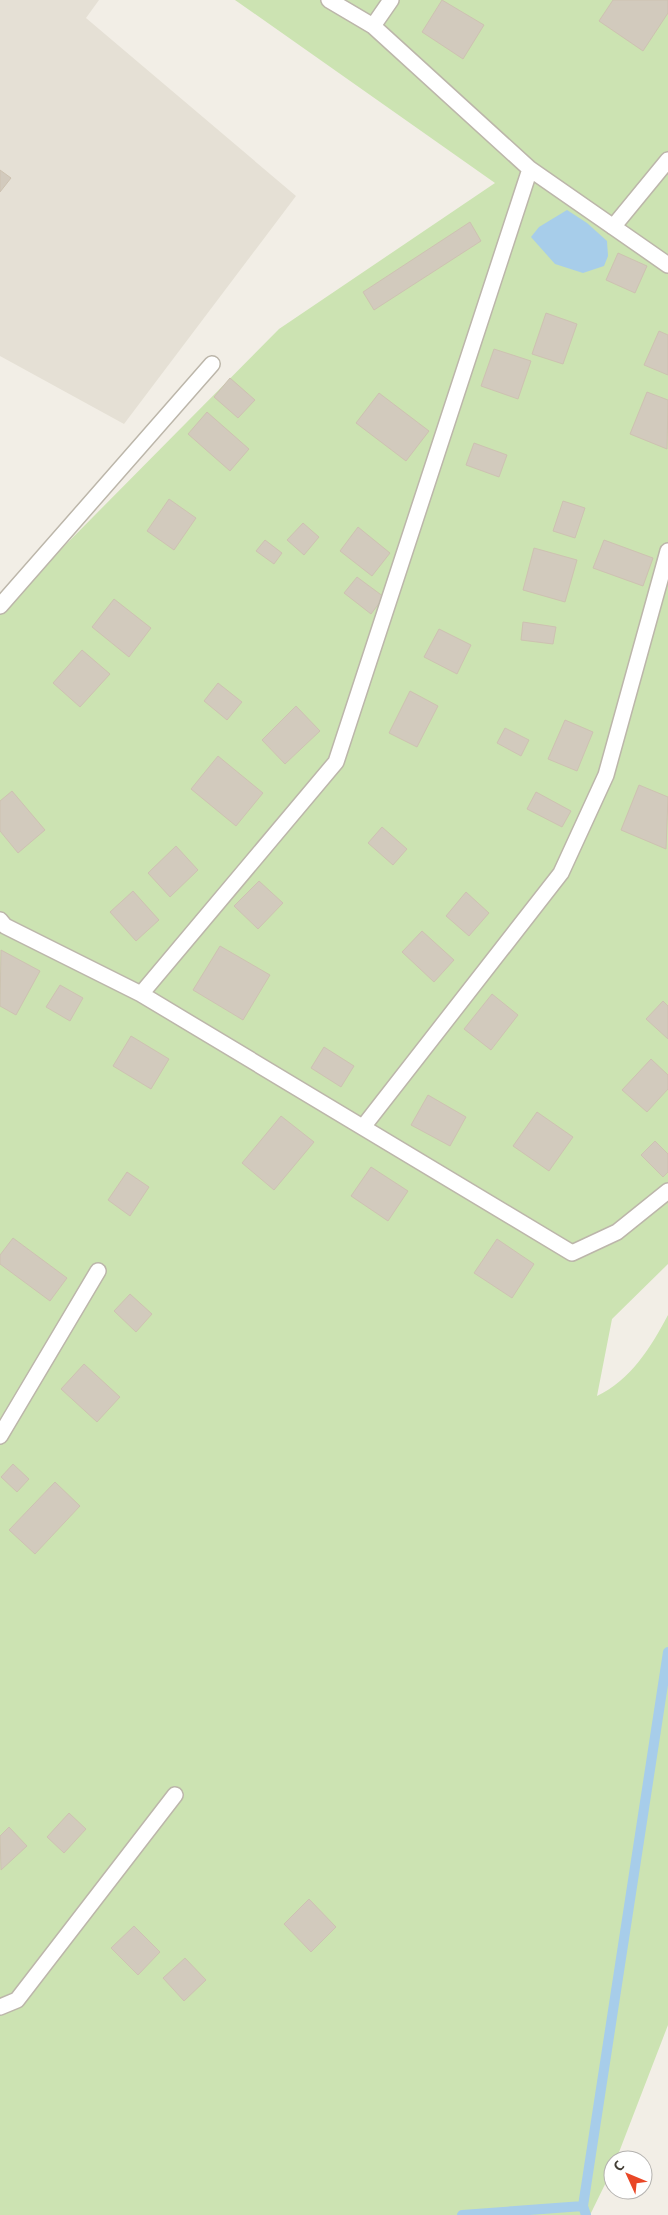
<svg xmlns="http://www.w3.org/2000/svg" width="668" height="2215" viewBox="0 0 668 2215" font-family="'PT Sans',sans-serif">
  <rect width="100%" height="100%" fill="#f2eee6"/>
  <!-- residential -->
  <path fill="#e5e0d5" d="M 0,0 L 99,0 L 86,18 L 296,196 L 124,424 L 0,356 Z"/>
  <!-- green -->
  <path fill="#cce3b2" d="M 235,0 L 668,0 L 668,1264 L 612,1319 L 597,1396 C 631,1380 651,1347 668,1315 L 668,2025 L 616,2160 L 613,2160 L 613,2168 L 590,2215 L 0,2215 L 0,611 L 279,329 L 495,183 Z"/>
  <!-- water -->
  <path fill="#a7cdea" d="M 567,210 L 587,223 L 607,241 L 608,256 L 604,266 L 583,273 L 555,264 L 531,237 L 539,227 Z"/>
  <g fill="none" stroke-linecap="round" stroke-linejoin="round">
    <!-- stream -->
    <path stroke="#a7cdea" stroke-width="10" d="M 462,2215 L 583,2206
      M 586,2215 L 583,2206 L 668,1652"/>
  </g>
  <!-- building -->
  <path fill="#d2cabd" stroke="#cdc2b1" d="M 442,0 L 484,25 L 463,59 L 422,32 Z
    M 613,0 L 668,0 L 668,13 L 643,51 L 599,21 Z
    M 0,170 L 11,178 L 0,192 Z
    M 470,222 L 481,241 L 374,310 L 363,292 Z
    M 618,253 L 647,266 L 635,293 L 606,280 Z
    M 546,313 L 577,324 L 563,364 L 532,354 Z
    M 659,331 L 668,335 L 668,375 L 644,365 Z
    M 494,349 L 531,361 L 518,399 L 481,386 Z
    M 230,378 L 255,400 L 238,418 L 214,397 Z
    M 647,392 L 668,400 L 667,449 L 630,434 Z
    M 379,393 L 429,431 L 406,461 L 356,423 Z
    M 207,412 L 249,449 L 230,471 L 188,434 Z
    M 474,443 L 507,455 L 499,477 L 466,465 Z
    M 169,499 L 196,518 L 174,550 L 147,531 Z
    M 563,501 L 585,508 L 575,538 L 553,531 Z
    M 303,523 L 319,537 L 304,555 L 287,540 Z
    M 358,527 L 390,553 L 372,576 L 340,551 Z
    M 265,540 L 282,553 L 274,564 L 256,551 Z
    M 604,540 L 653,558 L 643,586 L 593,568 Z
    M 534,548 L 577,560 L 565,602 L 523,590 Z
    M 357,577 L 384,597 L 371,614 L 344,593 Z
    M 114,599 L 151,628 L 129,657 L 92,627 Z
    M 523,622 L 556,627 L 553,644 L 521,640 Z
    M 439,629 L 471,645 L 457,674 L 424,657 Z
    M 82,650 L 110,674 L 80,707 L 53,683 Z
    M 218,683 L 242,702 L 227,720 L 204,701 Z
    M 410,691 L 438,706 L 417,747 L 389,733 Z
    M 296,706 L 320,731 L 285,764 L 262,740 Z
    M 565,720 L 593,732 L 577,771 L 548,759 Z
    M 505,728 L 529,740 L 521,756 L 497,743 Z
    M 218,756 L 263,793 L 236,826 L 191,789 Z
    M 639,785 L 668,797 L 666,849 L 621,830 Z
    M 12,791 L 45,830 L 18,853 L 0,831 L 0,801 Z
    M 536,792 L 571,811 L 562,827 L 527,809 Z
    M 382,827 L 407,849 L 393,865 L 368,843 Z
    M 176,846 L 198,870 L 170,897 L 148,873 Z
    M 259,881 L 283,903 L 258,929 L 234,906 Z
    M 133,891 L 159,920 L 136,941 L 110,912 Z
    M 466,892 L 489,913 L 469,936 L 446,916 Z
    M 422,931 L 454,960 L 434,982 L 402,952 Z
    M 220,946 L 270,975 L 243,1020 L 193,990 Z
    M 1,950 L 40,971 L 16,1015 L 0,1006 Z
    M 60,985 L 83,998 L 70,1021 L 46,1007 Z
    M 492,994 L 518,1015 L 491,1050 L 464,1029 Z
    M 663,1001 L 668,1006 L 668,1039 L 646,1019 Z
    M 131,1036 L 169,1059 L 151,1089 L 113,1066 Z
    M 324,1047 L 354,1066 L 341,1087 L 311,1068 Z
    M 651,1059 L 668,1075 L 668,1089 L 647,1112 L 622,1090 Z
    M 428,1095 L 466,1117 L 450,1146 L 411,1125 Z
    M 537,1112 L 573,1137 L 549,1171 L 513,1146 Z
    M 281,1116 L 314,1142 L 274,1190 L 242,1163 Z
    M 655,1141 L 668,1154 L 668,1172 L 663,1177 L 641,1155 Z
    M 371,1167 L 408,1191 L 388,1221 L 351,1196 Z
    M 127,1172 L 149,1187 L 130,1216 L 108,1200 Z
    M 13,1238 L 67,1278 L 50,1301 L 0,1264 L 0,1255 Z
    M 497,1239 L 534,1264 L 512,1298 L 474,1273 Z
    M 130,1294 L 152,1314 L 136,1332 L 114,1311 Z
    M 84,1364 L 120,1397 L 97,1422 L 61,1389 Z
    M 13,1464 L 29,1479 L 17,1492 L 1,1477 Z
    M 55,1482 L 80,1506 L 35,1554 L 9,1530 Z
    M 69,1813 L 86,1829 L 64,1853 L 47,1837 Z
    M 9,1827 L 27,1846 L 1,1870 L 0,1836 Z
    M 309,1899 L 336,1927 L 311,1952 L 284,1924 Z
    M 134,1926 L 160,1952 L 138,1975 L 111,1948 Z
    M 185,1958 L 206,1980 L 184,2001 L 163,1978 Z"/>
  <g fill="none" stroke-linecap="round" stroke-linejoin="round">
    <defs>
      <path id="lane" d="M 329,0 L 373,26 L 391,0
        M 373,26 L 530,169 L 668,265
        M 613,227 L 668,160
        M 0,606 L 212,364
        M 0,920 L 5,926 L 141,994 L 572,1253 L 617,1232 L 668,1191
        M 141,994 L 336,762 L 530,169
        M 363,1127 L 561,873 L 606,775 L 668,551
        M 0,1436 L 98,1271
        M 0,2007 L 17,2000 L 175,1795"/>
    </defs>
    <!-- lane casing -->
    <use href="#lane" stroke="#bcb6aa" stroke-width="18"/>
    <!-- lane -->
    <use href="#lane" stroke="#fff" stroke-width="15"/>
  </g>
  <!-- north arrow -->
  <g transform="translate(628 2175) rotate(314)"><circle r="24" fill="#ffffff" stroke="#b4b2af"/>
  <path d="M0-4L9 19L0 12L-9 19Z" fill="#e94727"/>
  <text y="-8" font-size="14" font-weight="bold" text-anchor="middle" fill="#443f36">С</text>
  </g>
</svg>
